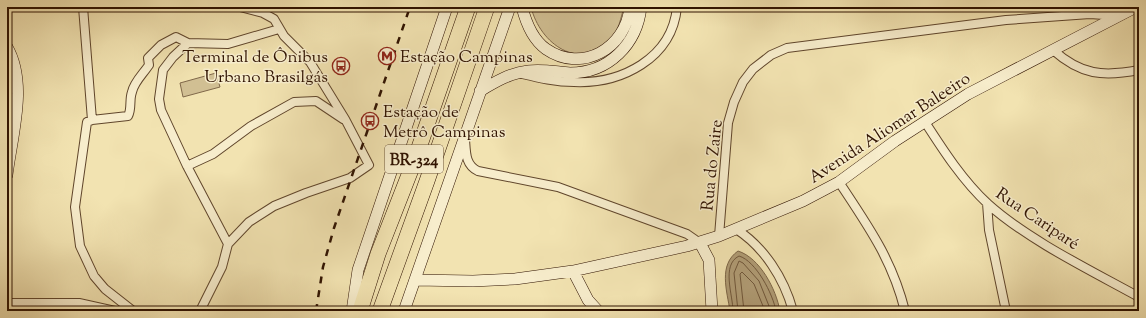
<svg xmlns="http://www.w3.org/2000/svg" width="1146" height="318" viewBox="0 0 1146 318" font-family="'Sorts Mill Goudy',serif">
  <rect width="100%" height="100%" fill="#f2e3b1"/>
  <filter id="stains"><feTurbulence type="fractalNoise" baseFrequency=".005" numOctaves="4"/><feColorMatrix values="0 0 0 0 .2 0 0 0 0 .09 0 0 0 0 .02 0 0 0 .5 -.17"/></filter>
  <radialGradient id="worn" r=".72"><stop offset=".6" stop-color="#630" stop-opacity="0"/><stop offset="1" stop-color="#630" stop-opacity=".3"/></radialGradient>
  <!-- green -->
  <path fill="#d1bf93" stroke="#80684a" d="M 531,7 L 624,7 C 621,17 619,30 611,39 C 580,73 540,44 531,7 Z
    M 216,73 L 220,87 L 183,97 L 180,83 Z"/>
  <!-- water -->
  <path fill="#b09c75" stroke="#7c6546" d="M 738,251 C 760,258 776,289 780,311 L 730,311 C 727,291 718,265 738,251 Z"/>
  <g fill="none" stroke-linecap="round" stroke-linejoin="round">
    <!-- shore -->
    <path stroke="#70573a" stroke-width="1" d="M 733,311 C 733,295 721,265 739,256 C 756,261 773,294 776,311
      M 738,311 L 734,273 L 739,261 L 743,263 L 759,281 L 771,311
      M 744,311 L 740,274 L 742,272 L 754,284 L 765,311"/>
    <defs>
      <path id="minor" d="M 83,7 L 92,120
        M 1053,50 C 1081,75 1103,77 1139,70
        M 522,74 C 539,78 556,82 574,82 C 621,84 672,59 677,7
        M 925,122 C 943,150 963,181 988,204 C 1028,240 1092,271 1139,297
        M 465,139 C 466,152 465,165 478,171 L 558,187 L 687,234 L 700,243
        M 187,166 L 213,154 L 251,126 L 294,102 L 316,101 L 343,119
        M 839,182 C 868,226 892,259 905,311
        M 987,203 L 989,230 L 1006,311
        M 736,229 C 764,247 784,278 793,311
        M 719,236 L 728,123 L 734,102 L 743,82 L 753,69 L 771,55 L 787,48 L 1006,20 L 1090,14 L 1118,16
        M 228,244 L 187,166 L 161,110 L 159,99 L 163,70 L 173,57 L 188,43 L 228,44 L 279,29
        M 7,303 L 79,303 L 115,311
        M 133,311 L 105,289 L 94,276 L 80,246 L 75,207 L 87,122 L 92,120 L 128,116 C 132,109 129,100 132,92 C 134,82 143,74 149,65 L 148,58 L 161,45 L 176,37 L 188,43
        M 200,311 L 222,267 L 228,244 L 249,222 L 274,206 L 306,193 L 350,178 L 369,165 L 345,119 L 310,62 L 284,36 L 274,19 L 263,13 L 240,7"/>
      <path id="secondary" d="M 522,7 C 526,23 532,39 546,49 C 582,74 626,48 630,7
        M 7,47 C 28,83 12,135 7,175
        M 480,91 C 495,82 510,73 528,71 C 542,69 556,72 570,73 C 609,73 637,44 641,7
        M 700,243 L 709,260 L 712,311
        M 573,271 L 588,300 L 598,311
        M 415,280 L 473,281 L 515,279 L 573,271 L 687,246 L 719,236 L 803,201 L 839,182 L 895,141 L 968,94 L 1136,7
        M 352,311 L 358,270 L 447,7
        M 404,311 L 510,7"/>
      <path id="motorway" d="M 360,311 L 378,254 L 414,162 L 468,7
        M 380,311 L 427,181 L 487,7"/>
    </defs>
    <!-- minor casing -->
    <use href="#minor" stroke="#60462c" stroke-width="10"/>
    <!-- secondary casing -->
    <use href="#secondary" stroke="#2f1200" stroke-width="12"/>
    <!-- motorway casing -->
    <use href="#motorway" stroke="#2f1200" stroke-width="16"/>
    <!-- minor -->
    <use href="#minor" stroke="#f7edcc" stroke-width="8"/>
    <!-- secondary -->
    <use href="#secondary" stroke="#f7edcc" stroke-width="11"/>
    <!-- motorway -->
    <use href="#motorway" stroke="#f2e3b1" stroke-width="15"/>
    <!-- rail -->
    <path stroke="#2f1200" stroke-width="2.5" stroke-dasharray="7 7" stroke-linecap="butt" d="M 316,311 L 323,267 L 334,228 L 410,7"/>
  </g>
  <!-- icons -->
  <defs>
    <symbol id="metro-ring" viewBox="-11 -11 22 22"><circle r="9.5" fill="#f7edcc" stroke="#8f2418" stroke-width="1.5"/><path d="M-5.5 5V-5H-3L0 0L3-5H5.5V5H3V-.5L0 4L-3-.5V5Z" fill="#8f2418"/></symbol>
    <symbol id="bus-ring" viewBox="-11 -11 22 22"><circle r="9.5" fill="#f7edcc" stroke="#8f2418" stroke-width="1.5"/><path d="M-5-6H5V4H4V6H2V4H-2V6H-4V4H-5ZM-3.5-4V0h7V-4ZM-3.5 1.2v1.5H-2V1.2ZM2 1.2v1.5H3.5V1.2Z" fill="#8f2418"/></symbol>
  </defs>
  <g fill-rule="evenodd">
    <use href="#metro-ring" x="377" y="46" width="20" height="20"/>
    <use href="#bus-ring" x="331" y="56" width="20" height="20"/>
    <use href="#bus-ring" x="360" y="111" width="20" height="20"/>
  </g>
  <g text-anchor="middle" stroke-width="3" stroke-linejoin="round" paint-order="stroke">
    <!-- shield labels -->
    <rect fill="#f7edcc" stroke="#6b543d" stroke-width="1" x="385" y="145" width="58" height="28" rx="3"/>
    <g font-size="16" font-weight="bold" fill="#2f1200">
      <text x="414" y="165">BR-324</text>
    </g>
    <!-- poi labels -->
    <g font-size="17" fill="#2f1200" stroke="#f7edcc" text-anchor="start">
      <text x="328" y="62" text-anchor="end">Terminal de Ônibus<tspan x="328" dy="20">Urbano Brasilgás</tspan></text>
      <text x="400" y="62">Estação Campinas</text>
      <text x="383" y="117">Estação de<tspan x="383" dy="20">Metrô Campinas</tspan></text>
    </g>
    <!-- street labels -->
    <g font-size="17" fill="#2f1200" stroke="#f7edcc">
      <text transform="translate(889 127) rotate(-33)" y="6">Avenida Aliomar Baleeiro</text>
      <text transform="translate(711 165) rotate(-84)" y="6">Rua do Zaire</text>
      <text transform="translate(1038 218) rotate(34)" y="6">Rua Cariparé</text>
    </g>
  </g>
  <!-- margin -->
  <rect width="1146" height="318" fill="none" stroke="#f2e3b1" stroke-width="24"/>
  <rect x="8" y="8" width="1130" height="302" fill="none" stroke="#2f1200" stroke-width="2"/>
  <rect x="12" y="12" width="1122" height="294" fill="none" stroke="#2f1200"/>
  <rect width="100%" height="100%" filter="url(#stains)"/>
  <rect width="100%" height="100%" fill="url(#worn)"/>
</svg>
